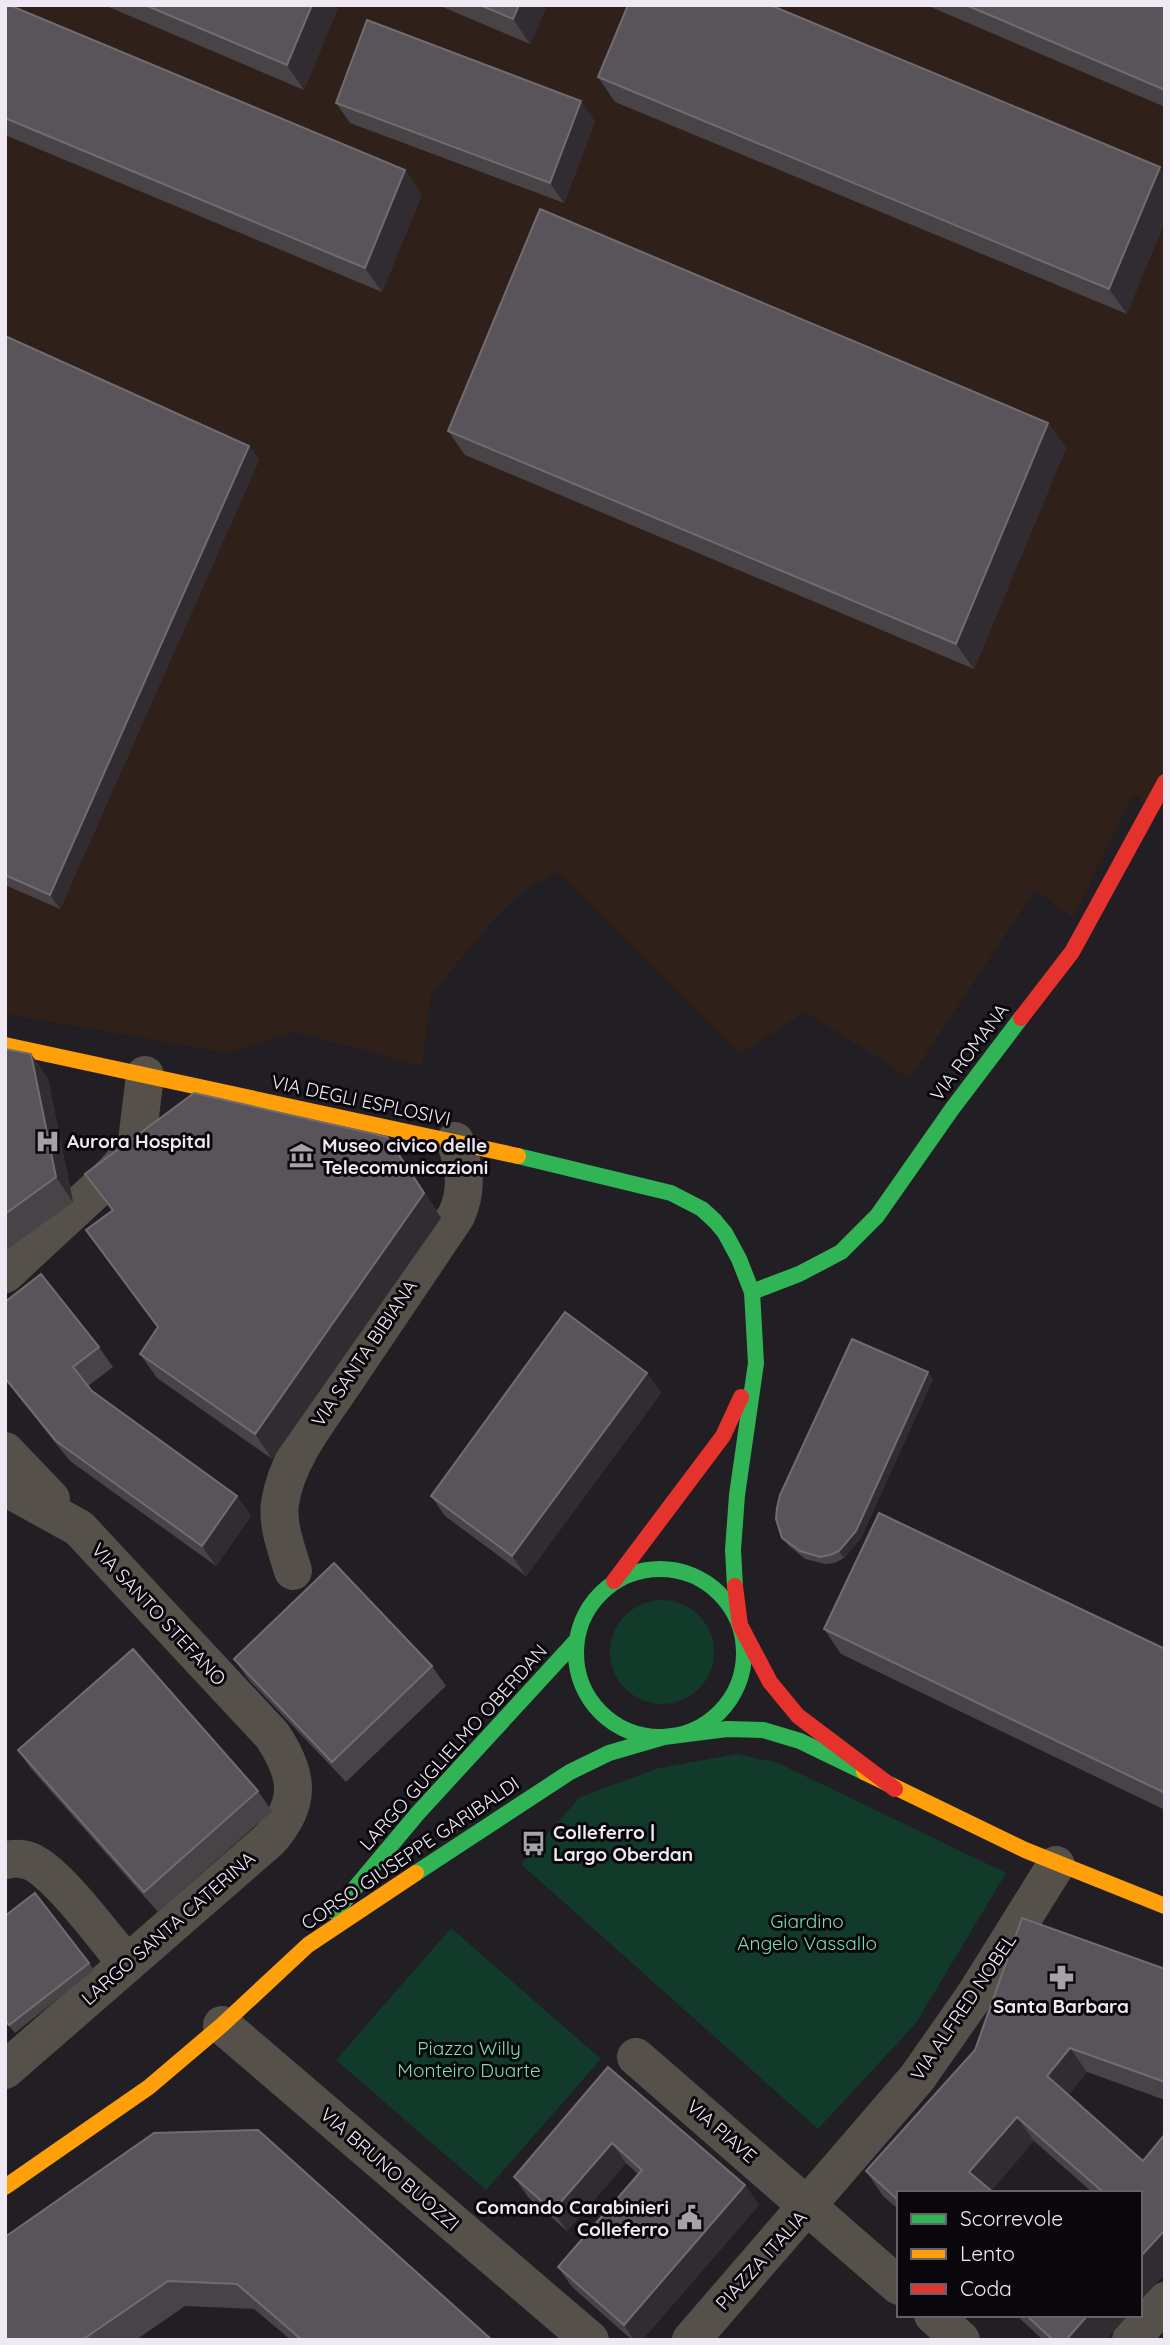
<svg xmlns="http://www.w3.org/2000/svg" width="1170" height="2345" viewBox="0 0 1170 2345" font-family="Quicksand,sans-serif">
  <rect width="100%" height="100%" fill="#211e24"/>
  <!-- industrial -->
  <path fill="#2f2119" d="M 5,5 L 1165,5 L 1165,816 L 1133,794 L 1073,918 L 1035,890 L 910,1078 L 805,1012 L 740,1054 L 558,872 L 525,890 L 490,924 L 431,995 L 422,1066 L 294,1032 L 229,1053 L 5,1014 Z"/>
  <!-- green -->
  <path fill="#123a2a" d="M610 1652a52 52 0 1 1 104 0a52 52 0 1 1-104 0Z
    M 737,1754 L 778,1763 L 1006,1873 L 916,2023 L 818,2129 L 521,1864 L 580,1797 L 659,1768 Z
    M 451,1928 L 601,2059 L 486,2190 L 336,2060 Z"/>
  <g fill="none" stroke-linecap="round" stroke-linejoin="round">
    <!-- street -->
    <path stroke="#55504a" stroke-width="38" d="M 5,1274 L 114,1173 L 128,1157 L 137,1141 L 145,1075
      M 5,1451 L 51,1499
      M 5,1487 L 79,1528 L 272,1735 C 299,1775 302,1803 269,1840 L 5,2070
      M 293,1571 C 287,1550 277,1526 280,1503 C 287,1455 325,1412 351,1372 C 386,1320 421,1268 456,1216 C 468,1190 465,1167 455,1141
      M 5,1860 C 15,1858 23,1858 32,1862 C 59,1875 106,1939 127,1964
      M 222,2025 L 590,2340
      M 636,2057 L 899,2286
      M 933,2315 L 961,2340
      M 691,2340 L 917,2078 L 975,1995 L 1056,1865
      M 1131,2340 L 1165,2301"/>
    <!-- fast -->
    <path stroke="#30b455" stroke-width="16" d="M 518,1156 L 671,1193 L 702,1209 L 715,1221 L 725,1233 L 739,1259 L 752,1292 L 756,1363 L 737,1495 L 733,1550 L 735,1586
      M 752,1292 L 799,1274 L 841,1252 L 877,1216 L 952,1109 L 1021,1018
      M576 1653a84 84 0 1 1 168 0a84 84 0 1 1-168 0Z
      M 416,1873 L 570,1772 L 609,1753 L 664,1737 L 727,1729 L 763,1730 L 800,1741 L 864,1772
      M 335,1912 L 418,1813 L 575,1642"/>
    <!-- slow -->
    <path stroke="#ff9f0a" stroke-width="16" d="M 5,1045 L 518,1156
      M 864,1772 L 1025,1850 L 1165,1906
      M 5,2187 L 149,2087 L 222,2025 L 308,1945 L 416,1873"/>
    <!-- jam -->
    <path stroke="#e5322d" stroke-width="16" d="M 1021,1018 L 1072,952 L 1165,782
      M 614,1581 L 723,1436 L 741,1397
      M 735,1586 L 740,1625 L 770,1682 L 798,1716 L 895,1789"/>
  </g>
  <!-- wall -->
  <path fill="#474347" d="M 5,5 L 422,194 L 382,292 L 5,135 Z
    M 104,5 L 339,5 L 304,90 Z
    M 438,5 L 547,5 L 530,44 Z
    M 926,5 L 1165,5 L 1165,107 Z
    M 598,77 L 1165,175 L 1127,314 L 615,102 Z
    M 336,103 L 595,121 L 564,203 L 350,123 Z
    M 5,336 L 249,446 L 259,460 L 60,909 L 5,885 Z
    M 1048,423 L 1066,448 L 974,669 L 465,455 L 448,431 Z
    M 5,1049 L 31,1054 L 48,1079 L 73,1202 L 5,1251 Z
    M 405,1162 L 441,1218 L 272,1459 L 157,1378 L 140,1354 L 158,1328 L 86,1230 L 112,1211 L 85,1174 Z
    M 5,1302 L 99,1347 L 113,1367 L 88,1386 L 92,1391 L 237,1496 L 251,1516 L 216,1566 L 70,1461 L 5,1380 Z
    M 928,1372 L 933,1379 L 861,1538 L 844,1558 L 835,1563 L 825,1564 L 805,1559 L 788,1545 L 782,1538 Z
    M 647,1373 L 661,1393 L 526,1576 L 445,1516 L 431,1496 Z
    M 824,1629 L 1165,1649 L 1165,1810 L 841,1654 Z
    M 234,1659 L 432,1666 L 446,1686 L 346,1782 L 248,1679 Z
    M 18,1750 L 258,1791 L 272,1811 L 158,1912 L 32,1770 Z
    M 89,1963 L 94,1970 L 15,2033 L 5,2021 Z
    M 1165,1969 L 1165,2100 L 1087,2072 L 1068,2095 L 1140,2193 L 1093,2193 L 1034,2141 L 899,2193 L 899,2210 L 883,2196 L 866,2171 Z
    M 608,2067 L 745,2185 L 759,2205 L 642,2340 L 632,2340 L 572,2287 L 558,2267 L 638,2174 L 626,2163 L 567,2231 L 528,2197 L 514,2177 Z
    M 154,2133 L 492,2340 L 291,2340 L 254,2309 L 185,2306 L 136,2340 L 5,2340 Z
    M 1016,2315 L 1128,2315 L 1106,2340 L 1043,2340 Z"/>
  <!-- shaded-wall -->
  <path fill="#302c31" d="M 312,5 L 339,5 L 304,90 L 287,65 Z
    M 519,5 L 547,5 L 530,44 L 513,19 Z
    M 581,101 L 595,121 L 564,203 L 550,183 Z
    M 1160,167 L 1165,175 L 1165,222 L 1127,314 L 1109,289 Z
    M 405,170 L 422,194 L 382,292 L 365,268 Z
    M 1048,423 L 1066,448 L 974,669 L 956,644 Z
    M 249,446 L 259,460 L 60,909 L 50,895 Z
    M 31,1054 L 48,1079 L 73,1202 L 56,1177 Z
    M 387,1137 L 441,1218 L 272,1459 L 255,1434 Z
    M 928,1372 L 933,1379 L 861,1538 L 844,1558 L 839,1551 Z
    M 647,1373 L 661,1393 L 526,1576 L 512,1556 Z
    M 237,1496 L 251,1516 L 216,1566 L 202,1546 Z
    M 1070,2048 L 1087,2072 L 1064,2101 L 1047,2076 Z
    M 1017,2117 L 1034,2141 L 990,2193 L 969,2172 Z
    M 612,2143 L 626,2163 L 567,2231 L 553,2211 Z
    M 745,2185 L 759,2205 L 642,2340 L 634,2340 L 624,2325 Z
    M 1165,2230 L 1165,2274 L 1140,2301 L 1140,2257 Z
    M 1088,2315 L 1128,2315 L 1106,2340 L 1066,2340 Z"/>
  <!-- building -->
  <path fill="#595459" stroke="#706c71" stroke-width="2" d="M 5,5 L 9,5 L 405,170 L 365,268 L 5,118 Z
    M 145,5 L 312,5 L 287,65 Z
    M 480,5 L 519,5 L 513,19 Z
    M 628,5 L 770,5 L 1160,167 L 1109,289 L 598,77 Z
    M 966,5 L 1165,5 L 1165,90 Z
    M 367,20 L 581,101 L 550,183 L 336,103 Z
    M 540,209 L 1048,423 L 956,644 L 448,431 Z
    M 5,336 L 249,446 L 50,895 L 5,875 Z
    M 5,1049 L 31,1054 L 56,1177 L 5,1214 Z
    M 194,1093 L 387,1137 L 424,1193 L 255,1434 L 140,1354 L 158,1327 L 86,1230 L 113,1210 L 85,1174 Z
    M 41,1274 L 99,1347 L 73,1367 L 92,1391 L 237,1496 L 202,1546 L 56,1441 L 5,1378 L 5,1302 Z
    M 565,1312 L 647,1373 L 512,1556 L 431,1496 Z
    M 852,1339 L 928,1372 L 856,1531 L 839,1551 L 830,1555 L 820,1557 L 800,1551 L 782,1538 L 776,1519 L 777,1508 L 780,1495 Z
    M 879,1513 L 1165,1649 L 1165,1793 L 824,1629 Z
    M 334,1563 L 432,1666 L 332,1762 L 234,1659 Z
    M 133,1649 L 258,1791 L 144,1892 L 18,1750 Z
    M 35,1893 L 89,1963 L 9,2025 L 5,2020 L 5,1916 Z
    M 1022,1918 L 1165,1969 L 1165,2082 L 1070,2048 L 1047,2076 L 1143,2161 L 1165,2134 L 1165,2230 L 1140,2257 L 1140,2193 L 1104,2193 L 1017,2117 L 969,2172 L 994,2193 L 899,2193 L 899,2201 L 866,2171 L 975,2050 Z
    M 608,2067 L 745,2185 L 624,2325 L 558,2267 L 642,2170 L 612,2143 L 553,2211 L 514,2177 Z
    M 258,2130 L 492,2340 L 302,2340 L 237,2284 L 168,2281 L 82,2340 L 5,2340 L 5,2237 L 154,2133 Z
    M 1026,2315 L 1088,2315 L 1066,2340 L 1053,2340 Z"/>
  <!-- icons -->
  <defs>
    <symbol id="hospital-bare" viewBox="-9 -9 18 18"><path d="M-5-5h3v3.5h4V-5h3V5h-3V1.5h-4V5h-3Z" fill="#a6a2aa" stroke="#0a070c" stroke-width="2.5" paint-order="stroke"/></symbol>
    <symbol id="museum-bare" viewBox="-9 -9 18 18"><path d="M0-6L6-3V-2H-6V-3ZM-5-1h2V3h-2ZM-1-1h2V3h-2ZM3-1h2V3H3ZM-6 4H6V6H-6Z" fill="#a6a2aa" stroke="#0a070c" stroke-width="2.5" paint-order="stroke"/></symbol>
    <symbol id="bus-bare" viewBox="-9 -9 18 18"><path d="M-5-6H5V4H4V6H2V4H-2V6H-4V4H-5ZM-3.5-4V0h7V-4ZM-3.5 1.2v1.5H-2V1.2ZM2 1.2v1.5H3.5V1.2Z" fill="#a6a2aa" stroke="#0a070c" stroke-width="2.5" paint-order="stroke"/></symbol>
    <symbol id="pharmacy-bare" viewBox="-9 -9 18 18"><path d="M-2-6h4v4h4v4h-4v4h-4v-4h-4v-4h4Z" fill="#a6a2aa" stroke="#0a070c" stroke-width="2.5" paint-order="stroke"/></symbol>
    <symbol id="civic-bare" viewBox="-9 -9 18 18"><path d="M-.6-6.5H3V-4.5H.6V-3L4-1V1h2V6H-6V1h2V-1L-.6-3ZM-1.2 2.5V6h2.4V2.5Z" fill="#a6a2aa" stroke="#0a070c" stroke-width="2.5" paint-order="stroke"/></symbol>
  </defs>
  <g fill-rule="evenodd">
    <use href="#hospital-bare" x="30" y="1124" width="35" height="35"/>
    <use href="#museum-bare" x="284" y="1138" width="35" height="35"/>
    <use href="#bus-bare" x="516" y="1826" width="35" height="35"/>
    <use href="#pharmacy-bare" x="1044" y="1960" width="35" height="35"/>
    <use href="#civic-bare" x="672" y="2200" width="35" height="35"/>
  </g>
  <g text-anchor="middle" stroke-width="6" stroke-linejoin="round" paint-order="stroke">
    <!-- street labels -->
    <g font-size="19" fill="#eee9f2" stroke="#0a070c">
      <text transform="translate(969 1052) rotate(-53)" y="7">VIA ROMANA</text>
      <text transform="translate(361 1100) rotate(12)" y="7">VIA DEGLI ESPLOSIVI</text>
      <text transform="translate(364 1353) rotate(-56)" y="7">VIA SANTA BIBIANA</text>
      <text transform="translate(159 1614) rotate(47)" y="7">VIA SANTO STEFANO</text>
      <text transform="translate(453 1747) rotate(-48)" y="7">LARGO GUGLIELMO OBERDAN</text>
      <text transform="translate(410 1853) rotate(-34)" y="7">CORSO GIUSEPPE GARIBALDI</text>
      <text transform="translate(168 1928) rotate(-41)" y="7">LARGO SANTA CATERINA</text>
      <text transform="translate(963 2007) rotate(-56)" y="7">VIA ALFRED NOBEL</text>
      <text transform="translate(722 2131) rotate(41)" y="7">VIA PIAVE</text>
      <text transform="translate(390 2169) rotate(41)" y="7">VIA BRUNO BUOZZI</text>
      <text transform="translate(761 2260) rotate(-48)" y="7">PIAZZA ITALIA</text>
    </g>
    <!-- poi labels -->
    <g font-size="19" font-weight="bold" fill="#eee9f2" stroke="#0a070c" text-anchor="start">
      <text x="67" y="1148">Aurora Hospital</text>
      <text x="322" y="1152">Museo civico delle<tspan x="322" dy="22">Telecomunicazioni</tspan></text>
      <text x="553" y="1839">Colleferro |<tspan x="553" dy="22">Largo Oberdan</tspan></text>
      <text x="1061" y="2013" text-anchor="middle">Santa Barbara</text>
      <text x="669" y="2214" text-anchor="end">Comando Carabinieri<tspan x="669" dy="22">Colleferro</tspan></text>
    </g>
    <!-- park labels -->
    <g font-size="19" fill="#7bddb0" stroke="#0a070c">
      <text x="807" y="1928">Giardino<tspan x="807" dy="22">Angelo Vassallo</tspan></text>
      <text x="469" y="2055">Piazza Willy<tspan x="469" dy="22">Monteiro Duarte</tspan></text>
    </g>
  </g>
  <!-- border -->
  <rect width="1170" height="2345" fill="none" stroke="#eee9f2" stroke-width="14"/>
  <!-- legend -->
  <rect x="897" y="2191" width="245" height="126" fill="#0a070c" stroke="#656168" stroke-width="2"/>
  <rect x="911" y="2214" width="35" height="10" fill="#30b455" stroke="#656168" stroke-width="2"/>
  <text x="960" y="2226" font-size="21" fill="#eee9f2">Scorrevole</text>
  <rect x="911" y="2249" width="35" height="10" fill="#ff9f0a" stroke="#656168" stroke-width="2"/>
  <text x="960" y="2261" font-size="21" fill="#eee9f2">Lento</text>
  <rect x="911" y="2284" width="35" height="10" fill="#e5322d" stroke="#656168" stroke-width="2"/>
  <text x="960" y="2296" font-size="21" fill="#eee9f2">Coda</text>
</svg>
